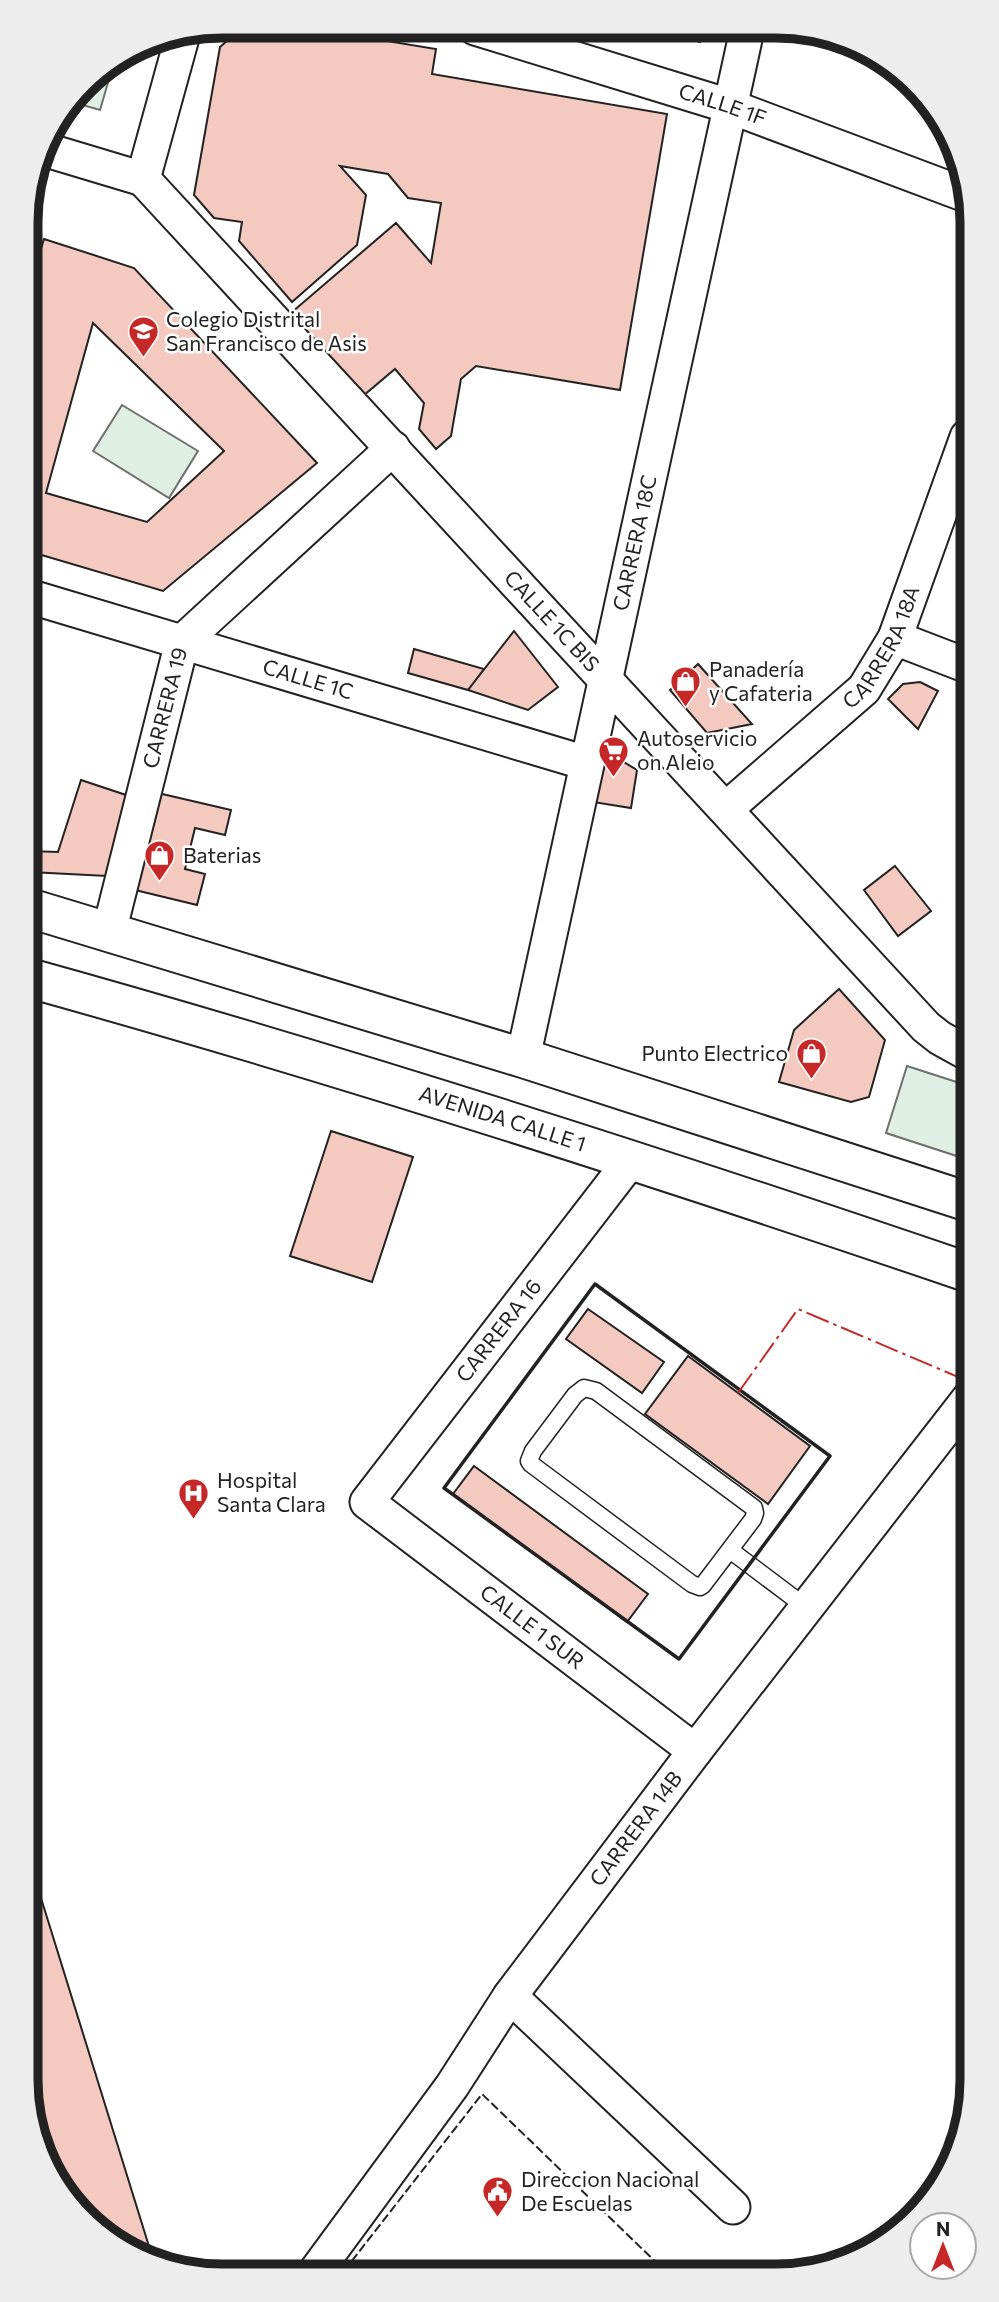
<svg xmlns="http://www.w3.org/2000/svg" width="999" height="2302" viewBox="0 0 999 2302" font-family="Commissioner,sans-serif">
  <rect width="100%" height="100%" fill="#fff"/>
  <!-- green -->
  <path fill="#e0efe3" stroke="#6f6f6f" stroke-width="2" d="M 114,62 L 100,110 L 72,102 L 93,75 Z
    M 122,405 L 198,451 L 169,498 L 93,451 Z
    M 907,1066 L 969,1086 L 969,1160 L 886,1133 Z"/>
  <!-- building -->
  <path fill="#f3c9c0" stroke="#222" stroke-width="2" fill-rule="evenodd" d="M 244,26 L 302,27 L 436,49 L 432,74 L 667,114 L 620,390 L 476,366 L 461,379 L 451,436 L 436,449 L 419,429 L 424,403 L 395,369 L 357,401 L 285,318 L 396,223 L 431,263 L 441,203 L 408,198 L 388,174 L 340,166 L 366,195 L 357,245 L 292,302 L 239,241 L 242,222 L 214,218 L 194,195 L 220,47 Z
    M 655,29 L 703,29 L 700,42 Z
    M 44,239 L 134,268 L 317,463 L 163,591 L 28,551 L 27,295 ZM 93,323 L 224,451 L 147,522 L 46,493 Z
    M 514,631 L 558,687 L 528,710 L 468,690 Z
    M 414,649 L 484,669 L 468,690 L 408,673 Z
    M 698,664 L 752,724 L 707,733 L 670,690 Z
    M 920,682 L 938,691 L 918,729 L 888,699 L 903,684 Z
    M 617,758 L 637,770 L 631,808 L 593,802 L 599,761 Z
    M 81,780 L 132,797 L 107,876 L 30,872 L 31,851 L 58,852 Z
    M 158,793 L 231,810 L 225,835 L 195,828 L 185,869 L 205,874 L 197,905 L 135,890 Z
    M 895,866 L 931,911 L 898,936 L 864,890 Z
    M 839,989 L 885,1040 L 869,1097 L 851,1102 L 779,1082 L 794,1030 Z
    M 331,1131 L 413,1157 L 372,1282 L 290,1256 Z
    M 588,1309 L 664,1362 L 642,1393 L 566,1339 Z
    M 688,1356 L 810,1446 L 768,1504 L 645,1414 Z
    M 474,1466 L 648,1594 L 627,1622 L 453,1494 Z
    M 32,1869 L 152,2256 L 93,2227 L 46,2151 L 33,2101 Z"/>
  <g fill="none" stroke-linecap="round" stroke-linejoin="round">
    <defs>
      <path id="service" d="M 584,1388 L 596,1391 L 754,1508 L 755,1513 L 753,1519 L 703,1585 L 700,1587 L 692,1584 L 531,1464 L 529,1461 L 533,1451 L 575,1395 Z
        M 730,1550 L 807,1608"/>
      <g id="minor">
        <path id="s1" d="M 475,28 L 729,106 L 966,195"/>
        <path d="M 43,149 L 143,179"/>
        <path id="s2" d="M 143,179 L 926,1027 L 940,1038 L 969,1054"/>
        <path d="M 143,179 L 183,34"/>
        <path id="s3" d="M 28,596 L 586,763"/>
        <path d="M 895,638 L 968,666"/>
        <path id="s4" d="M 726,809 L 864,689 L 895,638 L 967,437"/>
        <path id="s5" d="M 109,932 L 182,642 L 393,448"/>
        <path id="s6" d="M 523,1058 L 747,30"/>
        <path id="s7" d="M 631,1160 L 367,1502 L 695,1751"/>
        <path d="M 510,1996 L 733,2207"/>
        <path id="s8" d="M 316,2271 L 452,2086 L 510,1996 L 695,1751 L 970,1397"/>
      </g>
      <g id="secondary">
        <path d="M 29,908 L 523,1058 L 969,1202"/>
        <path id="s9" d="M 29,978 C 346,1066 659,1167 970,1273"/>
      </g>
    </defs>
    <!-- service casing -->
    <use href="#service" stroke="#222" stroke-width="19"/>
    <!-- minor casing -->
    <use href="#minor" stroke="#222" stroke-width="37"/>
    <!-- secondary casing -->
    <use href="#secondary" stroke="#222" stroke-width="42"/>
    <!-- service -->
    <use href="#service" stroke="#fff" stroke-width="16"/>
    <!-- minor -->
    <use href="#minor" stroke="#fff" stroke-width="33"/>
    <!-- secondary -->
    <use href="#secondary" stroke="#fff" stroke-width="38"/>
    <!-- fence -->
    <path stroke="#222" stroke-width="2" stroke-dasharray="9 3.5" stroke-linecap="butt" d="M 344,2271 L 482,2094 L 664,2270"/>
    <!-- wall -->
    <path stroke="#222" stroke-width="3.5" d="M 595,1284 L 830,1456 L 679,1659 L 444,1488 Z"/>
    <!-- power -->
    <path stroke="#c62828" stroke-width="2" stroke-dasharray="24 5 3.5 5" stroke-linecap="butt" d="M 738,1393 L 798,1309 L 970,1382"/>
  </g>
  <!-- icons -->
  <defs>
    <symbol id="school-pin" viewBox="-11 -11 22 30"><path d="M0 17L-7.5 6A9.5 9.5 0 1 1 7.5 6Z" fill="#c62828" stroke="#fff"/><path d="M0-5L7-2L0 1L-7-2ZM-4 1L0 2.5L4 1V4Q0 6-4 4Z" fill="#fff"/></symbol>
    <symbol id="shop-pin" viewBox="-11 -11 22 30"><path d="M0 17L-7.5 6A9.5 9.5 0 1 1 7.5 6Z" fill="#c62828" stroke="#fff"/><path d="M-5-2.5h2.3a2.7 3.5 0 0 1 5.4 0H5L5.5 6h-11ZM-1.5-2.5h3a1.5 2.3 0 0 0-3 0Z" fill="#fff"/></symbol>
    <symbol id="supermarket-pin" viewBox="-11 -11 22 30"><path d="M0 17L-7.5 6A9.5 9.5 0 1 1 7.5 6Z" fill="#c62828" stroke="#fff"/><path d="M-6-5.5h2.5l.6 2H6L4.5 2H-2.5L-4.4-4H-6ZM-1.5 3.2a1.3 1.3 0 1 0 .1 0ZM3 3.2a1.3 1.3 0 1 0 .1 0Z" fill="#fff"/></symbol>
    <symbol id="hospital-pin" viewBox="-11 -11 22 30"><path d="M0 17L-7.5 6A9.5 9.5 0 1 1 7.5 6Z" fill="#c62828" stroke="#fff"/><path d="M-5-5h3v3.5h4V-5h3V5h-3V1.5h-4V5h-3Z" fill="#fff"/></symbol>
    <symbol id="civic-pin" viewBox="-11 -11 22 30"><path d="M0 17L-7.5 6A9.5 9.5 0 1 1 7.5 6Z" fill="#c62828" stroke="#fff"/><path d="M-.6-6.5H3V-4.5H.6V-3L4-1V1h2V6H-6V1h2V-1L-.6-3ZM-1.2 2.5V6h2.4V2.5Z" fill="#fff"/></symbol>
  </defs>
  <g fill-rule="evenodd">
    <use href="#school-pin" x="126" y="314" width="35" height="47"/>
    <use href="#shop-pin" x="668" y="664" width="35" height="47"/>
    <use href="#supermarket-pin" x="596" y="734" width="35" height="47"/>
    <use href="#shop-pin" x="142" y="838" width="35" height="47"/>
    <use href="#shop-pin" x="794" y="1036" width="35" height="47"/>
    <use href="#hospital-pin" x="176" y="1476" width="35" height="47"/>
    <use href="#civic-pin" x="480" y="2174" width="35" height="47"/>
  </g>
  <g text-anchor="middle" stroke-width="5" stroke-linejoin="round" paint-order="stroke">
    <!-- street labels -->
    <g font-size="21" fill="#222" stroke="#fff">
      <text dy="7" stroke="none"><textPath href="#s1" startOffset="259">CALLE 1F</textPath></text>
      <text dy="7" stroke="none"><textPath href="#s6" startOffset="527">CARRERA 18C</textPath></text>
      <text dy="7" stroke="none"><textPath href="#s2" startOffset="602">CALLE 1C BIS</textPath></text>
      <text dy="7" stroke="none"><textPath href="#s4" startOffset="228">CARRERA 18A</textPath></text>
      <text dy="7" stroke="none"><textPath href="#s3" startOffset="292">CALLE 1C</textPath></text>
      <text dy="7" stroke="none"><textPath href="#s5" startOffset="231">CARRERA 19</textPath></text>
      <text dy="7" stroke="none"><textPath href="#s9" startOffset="494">AVENIDA CALLE 1</textPath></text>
      <text transform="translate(499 1331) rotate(-52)" y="7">CARRERA 16</text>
      <text dy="7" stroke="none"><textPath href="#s7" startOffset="639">CALLE 1 SUR</textPath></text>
      <text dy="7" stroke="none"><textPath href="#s8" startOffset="546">CARRERA 14B</textPath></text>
    </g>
    <!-- poi labels -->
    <g font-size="21" fill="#222" stroke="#fff" text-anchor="start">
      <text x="166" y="327">Colegio Distrital<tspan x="166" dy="24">San Francisco de Asis</tspan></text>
      <text x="709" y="677">Panadería<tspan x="709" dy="24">y Cafateria</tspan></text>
      <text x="637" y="746">Autoservicio<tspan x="637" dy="24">on Aleio</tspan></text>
      <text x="183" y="863">Baterias</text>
      <text x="788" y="1061" text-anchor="end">Punto Electrico</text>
      <text x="217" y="1488">Hospital<tspan x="217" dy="24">Santa Clara</tspan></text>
      <text x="521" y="2187">Direccion Nacional<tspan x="521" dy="24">De Escuelas</tspan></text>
    </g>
  </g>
  <!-- crop -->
  <path d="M0 0H999V2302H0ZM222 38H776A184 184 0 0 1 960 222V2080A184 184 0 0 1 776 2264H222A184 184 0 0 1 38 2080V222A184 184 0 0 1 222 38Z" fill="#ededed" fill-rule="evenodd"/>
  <path fill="none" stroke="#222" stroke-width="9" d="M222 38H776A184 184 0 0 1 960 222V2080A184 184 0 0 1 776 2264H222A184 184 0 0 1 38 2080V222A184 184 0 0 1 222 38Z"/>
  <!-- north arrow -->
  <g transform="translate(943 2246)"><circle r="33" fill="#ffffff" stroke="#a7a7a7" stroke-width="2"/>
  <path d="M0-5L12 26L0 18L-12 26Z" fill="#c62828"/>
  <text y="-10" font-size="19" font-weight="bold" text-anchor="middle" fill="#222222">N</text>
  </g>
</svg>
